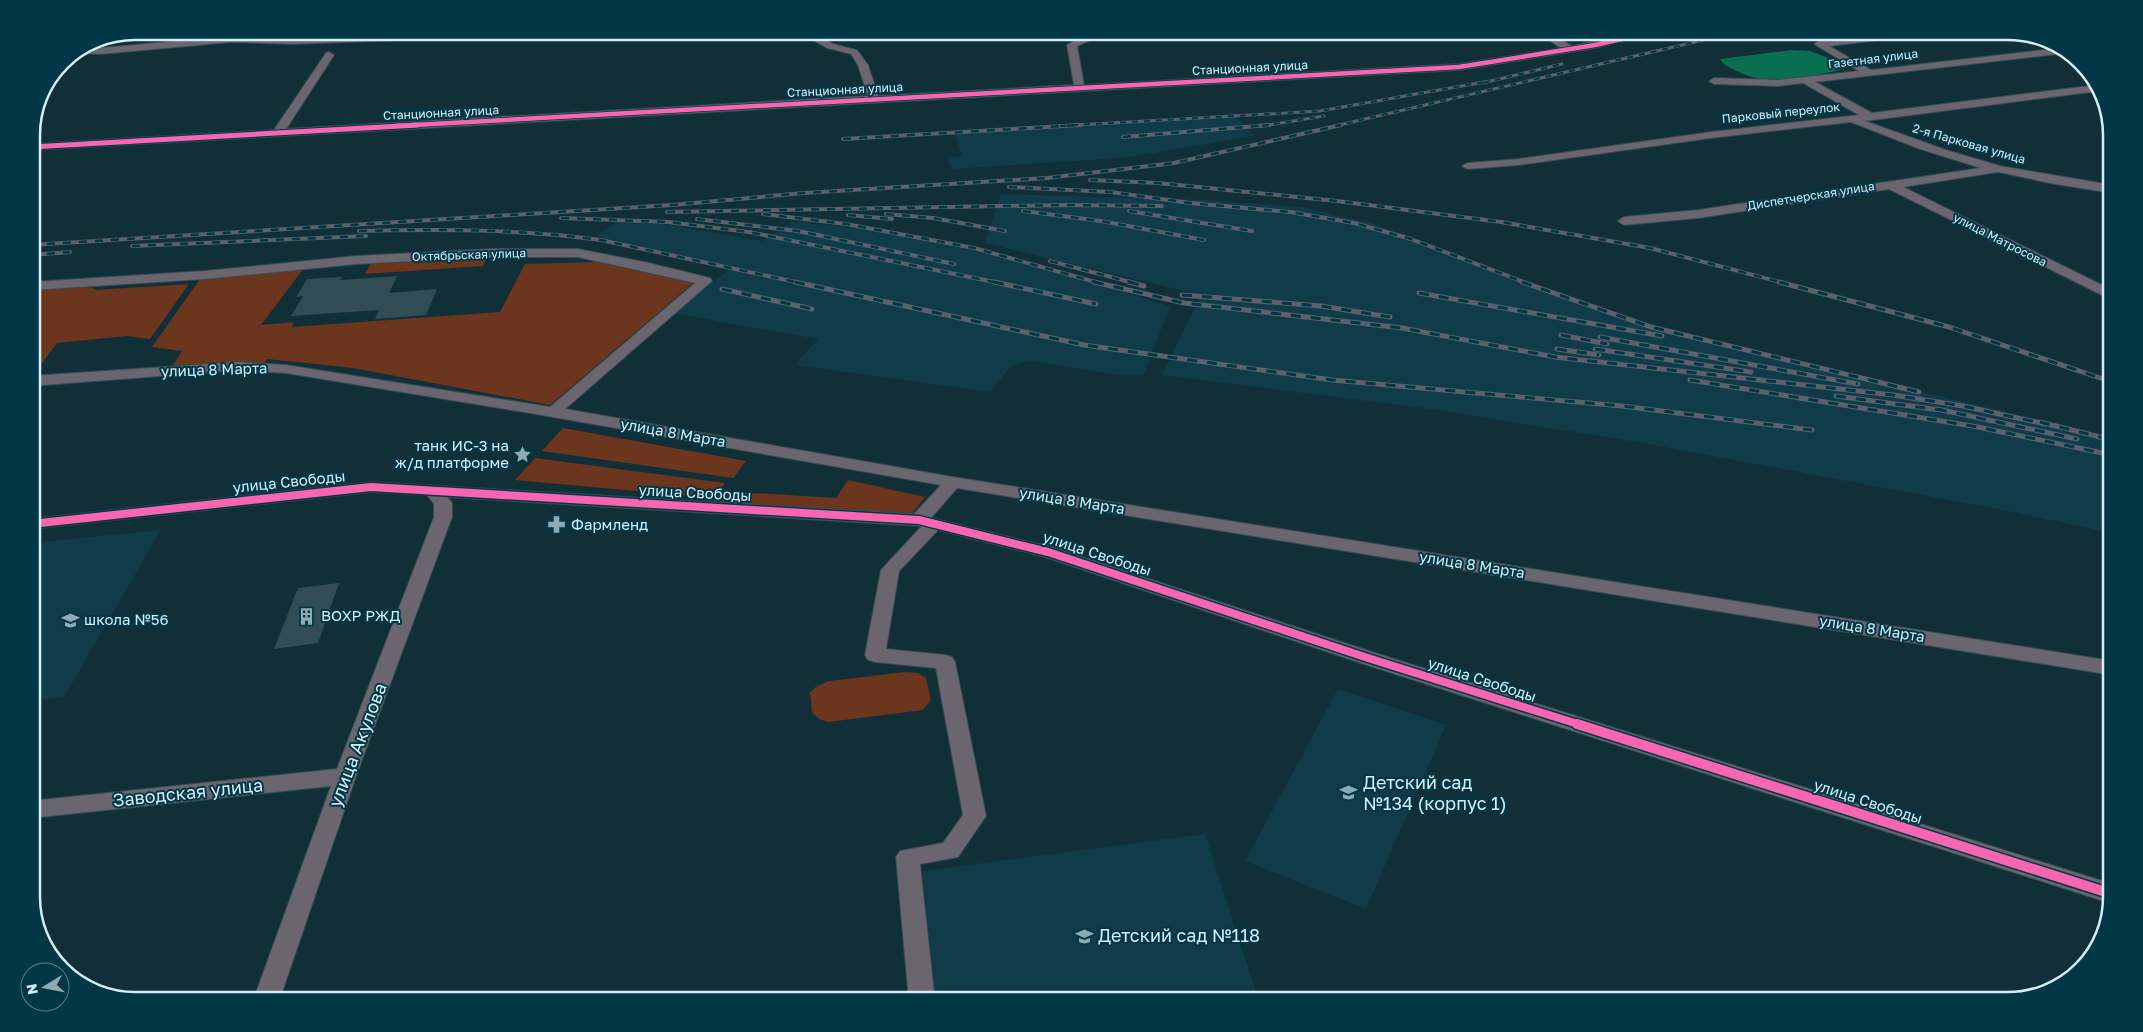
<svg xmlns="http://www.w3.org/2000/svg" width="2143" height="1032" viewBox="0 0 2143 1032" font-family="'Golos Text',sans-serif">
  <rect width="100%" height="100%" fill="#112f37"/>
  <!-- built -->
  <path fill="#103b49" d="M 1234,115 L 1255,136 L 1130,157 L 1090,160 L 951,169 L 948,157 L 962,156 L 954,130 Z
    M 1001,194 L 1206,200 L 1301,207 L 1372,223 L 1504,274 L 1638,320 L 1710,341 L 1724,341 L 1839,372 L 2112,437 L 2112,533 L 2003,510 L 1637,442 L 1431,409 L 1162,375 L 1201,295 L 985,243 Z
    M 793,221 L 876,231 L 966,249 L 1041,267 L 1170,306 L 1144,374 L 1128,376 L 1029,361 L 1011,366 L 990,392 L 795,365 L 818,339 L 672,313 L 730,269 L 596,236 L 615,223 L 664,224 L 762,241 Z
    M 161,530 L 64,697 L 31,701 L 31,543 Z
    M 1338,689 L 1446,725 L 1366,909 L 1245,861 Z
    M 1205,834 L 1259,1001 L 936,1001 L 922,871 Z"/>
  <!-- green -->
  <path fill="#6b361d" d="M 488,256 L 483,266 L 365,274 L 371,263 Z
    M 596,262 L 693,283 L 550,405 L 353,368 L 267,359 L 264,364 L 172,367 L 182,351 L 152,347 L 200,279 L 304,268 L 261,325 L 294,322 L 292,327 L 500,312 L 525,264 Z
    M 189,284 L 150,339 L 127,336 L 57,343 L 31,378 L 31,290 L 86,285 L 96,290 Z
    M 563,428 L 746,461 L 733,478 L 542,451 Z
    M 535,458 L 725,483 L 720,491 L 836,498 L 848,480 L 925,497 L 911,515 L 712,505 L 715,498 L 515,480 Z
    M 906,672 L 918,673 L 926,678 L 931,700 L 923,710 L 828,722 L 819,719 L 812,712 L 810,692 L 817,686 L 829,681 Z"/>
  <!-- water -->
  <path fill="#0a6f50" d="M 1792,50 L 1810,51 L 1849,66 C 1835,74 1782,81 1765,80 C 1754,79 1724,68 1720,59 Z"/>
  <!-- building -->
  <path fill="#314c54" d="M 397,276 L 389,293 L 437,289 L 426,315 L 375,319 L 379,310 L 291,316 L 303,296 L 296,297 L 307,279 L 342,277 L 340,280 Z
    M 339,583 L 318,643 L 274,649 L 298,588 Z"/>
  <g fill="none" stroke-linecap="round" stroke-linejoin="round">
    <defs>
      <path id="minor" d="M 484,31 L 571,31 L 567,34 L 293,44 L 231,42 L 101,54 L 74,53 L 82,48 L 101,48 L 231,36 L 293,38 Z
        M 791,31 L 812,32 L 833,44 L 857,50 L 868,65 L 878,96 L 1074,85 L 1067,45 L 1092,31 L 1101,31 L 1097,37 L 1077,46 L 1084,85 L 1459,64 L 1561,48 L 1535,31 L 1546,31 L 1572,46 L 1644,31 L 1661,31 L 1595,48 L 1459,70 L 31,150 L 31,144 L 274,130 L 326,53 L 329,52 L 334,55 L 286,129 L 868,96 L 858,65 L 851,54 L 827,48 L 806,36 Z
        M 1904,31 L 1933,31 L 1929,34 L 1829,46 L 1871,70 L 2061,48 L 2067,53 L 1815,82 L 1872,113 L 2097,85 L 2099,91 L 1865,121 L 1946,150 L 2000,166 L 2112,185 L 2112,193 L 2055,184 L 1998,172 L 1903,187 L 2112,290 L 2112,300 L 1889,189 L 1698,218 L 1624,225 L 1618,221 L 1624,217 L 1698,210 L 1981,168 L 1920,149 L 1851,122 L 1711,138 L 1519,165 L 1468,169 L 1462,166 L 1468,163 L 1519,159 L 1711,132 L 1859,115 L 1803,83 L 1778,86 L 1714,84 L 1709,81 L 1714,78 L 1778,80 L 1859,71 L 1814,44 L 1819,41 Z
        M 492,249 L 578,249 L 649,263 L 710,278 L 712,281 L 565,409 L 953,477 L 2112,661 L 2112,675 L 957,488 L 931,518 L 1054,548 L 1375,653 L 2112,884 L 2110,903 L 1361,663 L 1042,556 L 938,530 L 899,571 L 886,649 L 945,655 L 952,657 L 955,662 L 986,816 L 958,857 L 920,864 L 935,1001 L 909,1001 L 896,857 L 900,851 L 943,843 L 963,815 L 936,668 L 875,662 L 868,660 L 865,655 L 881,570 L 922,526 L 447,497 L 452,503 L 452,517 L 356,776 L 279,1001 L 253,1001 L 331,786 L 31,818 L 31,801 L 337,769 L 434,517 L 434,504 L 427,495 L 371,492 L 31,529 L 31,519 L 371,482 L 914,514 L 941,485 L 530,413 L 286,373 L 238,370 L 31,386 L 31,376 L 238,362 L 286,365 L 550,407 L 695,283 L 578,257 L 492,257 L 356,264 L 205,279 L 31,290 L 31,282 L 205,271 L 356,256 Z"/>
    </defs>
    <!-- minor casing -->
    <use href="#minor" stroke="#344c52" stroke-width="2"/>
    <!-- minor -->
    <use href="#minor" fill="#6a656e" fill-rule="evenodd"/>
    <defs>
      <path id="rail-far2" d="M 1483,83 L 1562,64
        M 1060,126 L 1320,111 L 1490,81
        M 1262,126 L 1324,116
        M 1335,126 L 1742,31"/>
      <path id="rail-far1" d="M 1123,137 L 1269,125
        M 843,139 L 1081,125
        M 1090,180 L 1158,183 L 1337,201 L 1501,222 L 1650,248 L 1784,283
        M 1009,187 L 1110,192 L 1190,203 L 1290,212 L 1354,223 L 1411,239 L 1526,283
        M 1023,211 L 1101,221 L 1204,240
        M 1129,211 L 1252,231
        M 667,212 L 1066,205 L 1162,206
        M 763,214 L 846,224 L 974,248 L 1099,283
        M 886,214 L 933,218 L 1005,231
        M 848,215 L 892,219
        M 561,218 L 668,222 L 749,232 L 999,283
        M 697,219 L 798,231 L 954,264
        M 359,231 C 440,229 520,229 601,240 L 800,283
        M 31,245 L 672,205 L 804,193 L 1047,178 L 1174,163 L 1341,125
        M 132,246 L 366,236
        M 31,255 L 70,252
        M 1050,261 L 1134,283"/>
      <path id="rail" d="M 795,282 L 1084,345 L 1332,380 L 1622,406 L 1812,430
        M 994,282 L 1096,304
        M 1094,282 L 1184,303 L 1402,328 L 1555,357 L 1893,395 L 1963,406 L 2045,424
        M 1129,282 L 1144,286
        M 1522,282 L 1651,327 L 1919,392
        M 1779,282 L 1949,327 L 2112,382
        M 722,289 L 812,309
        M 1419,293 L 1662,336
        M 1182,295 L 1321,306 L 1390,317
        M 1561,335 L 1607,344
        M 1600,337 L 1858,384
        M 1557,349 L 1599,355
        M 1595,349 L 1751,372
        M 1690,380 L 1978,427 L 2112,455
        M 1836,396 L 1940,410
        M 1937,409 L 2077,439
        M 2040,422 L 2112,440"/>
    </defs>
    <!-- rail-far2 casing -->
    <use href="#rail-far2" stroke="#5a616a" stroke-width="3"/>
    <!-- rail-far1 casing -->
    <use href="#rail-far1" stroke="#5a616a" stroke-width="4"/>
    <!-- rail casing -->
    <use href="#rail" stroke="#5a616a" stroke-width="5"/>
    <!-- rail-far2 -->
    <use href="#rail-far2" stroke="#013747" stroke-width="2" stroke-dasharray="6" stroke-linecap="butt"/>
    <!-- rail-far1 -->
    <use href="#rail-far1" stroke="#013747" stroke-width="2.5" stroke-dasharray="8" stroke-linecap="butt"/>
    <!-- rail -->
    <use href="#rail" stroke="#013747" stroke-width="3" stroke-dasharray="10" stroke-linecap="butt"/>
    <defs>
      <path id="cycleway-far3" d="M 396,126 L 1459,67 L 1595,45 L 1657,31"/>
      <path id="cycleway-far2" d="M 31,147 L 418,125"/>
      <path id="cycleway-far1" d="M 31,524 L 371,487 L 919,520 L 1048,552 L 1368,658 L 1581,725"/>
      <path id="cycleway" d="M 1577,724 L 2112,894"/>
    </defs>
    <!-- cycleway-far3 casing -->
    <use href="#cycleway-far3" stroke="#013747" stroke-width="6"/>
    <!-- cycleway-far2 casing -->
    <use href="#cycleway-far2" stroke="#013747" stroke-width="7"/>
    <!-- cycleway-far1 casing -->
    <use href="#cycleway-far1" stroke="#013747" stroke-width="11"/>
    <!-- cycleway casing -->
    <use href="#cycleway" stroke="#013747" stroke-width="13"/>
    <!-- cycleway-far3 -->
    <use href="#cycleway-far3" stroke="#f766af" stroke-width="4.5"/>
    <!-- cycleway-far2 -->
    <use href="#cycleway-far2" stroke="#f766af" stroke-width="5"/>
    <!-- cycleway-far1 -->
    <use href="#cycleway-far1" stroke="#f766af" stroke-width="8"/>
    <!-- cycleway -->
    <use href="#cycleway" stroke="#f766af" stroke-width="10"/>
  </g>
  <!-- icons -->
  <defs>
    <symbol id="sight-bare" viewBox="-9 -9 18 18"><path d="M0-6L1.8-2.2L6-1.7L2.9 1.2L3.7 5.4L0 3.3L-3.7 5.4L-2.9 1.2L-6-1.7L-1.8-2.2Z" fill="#90aab4" stroke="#013747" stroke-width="2.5" paint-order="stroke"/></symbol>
    <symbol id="pharmacy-bare" viewBox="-9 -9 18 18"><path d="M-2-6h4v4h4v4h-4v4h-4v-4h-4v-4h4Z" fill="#90aab4" stroke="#013747" stroke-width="2.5" paint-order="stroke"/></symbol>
    <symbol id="building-bare" viewBox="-9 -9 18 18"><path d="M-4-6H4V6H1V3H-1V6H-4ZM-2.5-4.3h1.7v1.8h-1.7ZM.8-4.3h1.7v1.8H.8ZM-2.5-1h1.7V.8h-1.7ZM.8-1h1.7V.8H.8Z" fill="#90aab4" stroke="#013747" stroke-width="2.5" paint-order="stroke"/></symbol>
    <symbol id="school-bare" viewBox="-9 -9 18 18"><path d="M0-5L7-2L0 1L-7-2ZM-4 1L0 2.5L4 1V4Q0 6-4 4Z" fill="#90aab4" stroke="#013747" stroke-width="2.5" paint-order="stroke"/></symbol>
  </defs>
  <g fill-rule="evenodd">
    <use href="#sight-bare" x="510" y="442" width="25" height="25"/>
    <use href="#pharmacy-bare" x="544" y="512" width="25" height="25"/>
    <use href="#building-bare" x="294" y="604" width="25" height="25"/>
    <use href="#school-bare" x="58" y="608" width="25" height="25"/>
    <use href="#school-bare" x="1336" y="780" width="25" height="25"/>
    <use href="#school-bare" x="1072" y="924" width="25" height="25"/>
  </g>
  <g text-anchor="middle" stroke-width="4" stroke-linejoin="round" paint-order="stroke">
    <!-- far-street labels -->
    <g font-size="12" fill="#d5edf7" stroke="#013747">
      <text transform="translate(1873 59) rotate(-7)" y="4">Газетная улица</text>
      <text transform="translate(1250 68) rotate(-3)" y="4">Станционная улица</text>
      <text transform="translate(845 90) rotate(-3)" y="4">Станционная улица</text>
      <text transform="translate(441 113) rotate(-3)" y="4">Станционная улица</text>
      <text transform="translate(1781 113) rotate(-6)" y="4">Парковый переулок</text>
      <text transform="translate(1969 144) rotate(16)" y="4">2-я Парковая улица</text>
      <text transform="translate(1811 196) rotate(-9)" y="4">Диспетчерская улица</text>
      <text transform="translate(2000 240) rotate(27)" y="4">улица Матросова</text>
      <text transform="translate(469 255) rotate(-2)" y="4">Октябрьская улица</text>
    </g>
    <!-- street labels -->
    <g font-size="15" fill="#d5edf7" stroke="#013747">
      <text transform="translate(214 370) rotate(-2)" y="5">улица 8 Марта</text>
      <text transform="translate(673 433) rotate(10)" y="5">улица 8 Марта</text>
      <text transform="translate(289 482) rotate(-6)" y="5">улица Свободы</text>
      <text transform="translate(695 493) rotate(3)" y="5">улица Свободы</text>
      <text transform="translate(1072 501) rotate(9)" y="5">улица 8 Марта</text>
      <text transform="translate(1097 554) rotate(18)" y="5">улица Свободы</text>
      <text transform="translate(1472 565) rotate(9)" y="5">улица 8 Марта</text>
      <text transform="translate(1872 629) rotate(9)" y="5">улица 8 Марта</text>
      <text transform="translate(1482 680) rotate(18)" y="5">улица Свободы</text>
      <text transform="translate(1868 802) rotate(18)" y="5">улица Свободы</text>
    </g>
    <!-- poi labels -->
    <g font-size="15" fill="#d5edf7" stroke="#013747" text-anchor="start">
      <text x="509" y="451" text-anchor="end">танк ИС-3 на<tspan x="509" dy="17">ж/д платформе</tspan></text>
      <text x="571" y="530">Фармленд</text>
      <text x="321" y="621">ВОХР РЖД</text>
      <text x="84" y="625">школа №56</text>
    </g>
    <!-- near-street labels -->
    <g font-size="18" fill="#d5edf7" stroke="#013747">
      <text transform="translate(358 745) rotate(-69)" y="6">улица Акулова</text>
      <text transform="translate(188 793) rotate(-6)" y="6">Заводская улица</text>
    </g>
    <!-- near-poi labels -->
    <g font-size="18" fill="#d5edf7" stroke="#013747" text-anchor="start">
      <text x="1363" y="789">Детский сад<tspan x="1363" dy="21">№134 (корпус 1)</tspan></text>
      <text x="1098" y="942">Детский сад №118</text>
    </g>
  </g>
  <!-- crop -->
  <path d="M0 0H2143V1032H0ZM135 40H2008A95 95 0 0 1 2103 135V897A95 95 0 0 1 2008 992H135A95 95 0 0 1 40 897V135A95 95 0 0 1 135 40Z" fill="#013747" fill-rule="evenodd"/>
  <path fill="none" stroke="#d5edf7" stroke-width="2.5" d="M135 40H2008A95 95 0 0 1 2103 135V897A95 95 0 0 1 2008 992H135A95 95 0 0 1 40 897V135A95 95 0 0 1 135 40Z"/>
  <!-- north arrow -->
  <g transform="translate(45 987) rotate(260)"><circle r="24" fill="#013747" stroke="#56808d"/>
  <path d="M0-4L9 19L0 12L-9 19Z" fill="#90aab4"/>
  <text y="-8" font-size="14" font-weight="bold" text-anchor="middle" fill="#d5edf7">N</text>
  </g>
</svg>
